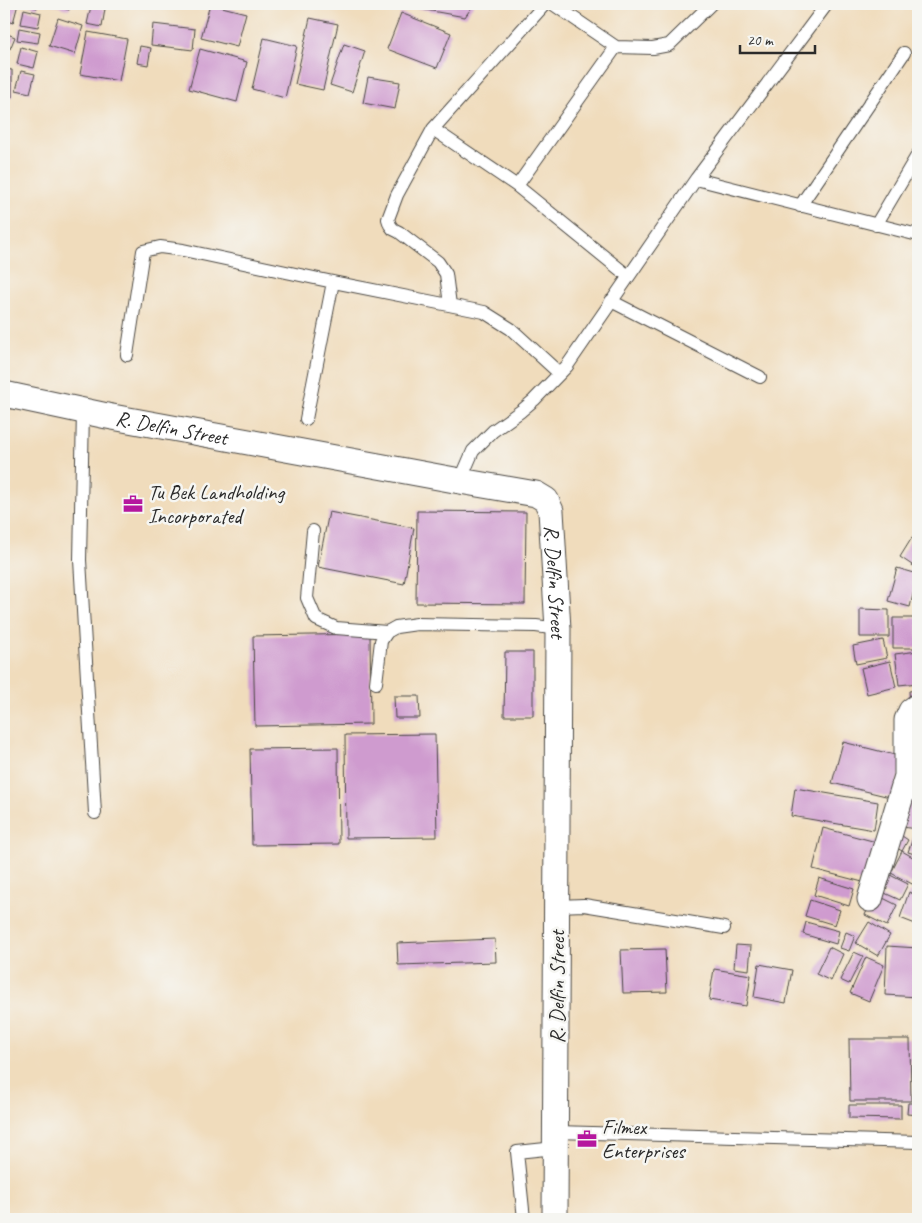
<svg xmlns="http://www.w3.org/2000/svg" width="922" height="1223" viewBox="0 0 922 1223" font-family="Caveat,sans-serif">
  <rect width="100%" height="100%" fill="#f6f6f2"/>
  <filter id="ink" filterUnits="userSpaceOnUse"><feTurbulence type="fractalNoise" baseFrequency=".02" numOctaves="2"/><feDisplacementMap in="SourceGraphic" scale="10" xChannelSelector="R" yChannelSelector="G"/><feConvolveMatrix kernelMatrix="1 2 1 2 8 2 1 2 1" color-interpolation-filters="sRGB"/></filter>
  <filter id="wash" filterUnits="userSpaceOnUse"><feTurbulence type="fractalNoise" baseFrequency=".0096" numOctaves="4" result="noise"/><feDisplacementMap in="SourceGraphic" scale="20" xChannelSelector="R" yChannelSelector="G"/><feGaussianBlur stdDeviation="1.12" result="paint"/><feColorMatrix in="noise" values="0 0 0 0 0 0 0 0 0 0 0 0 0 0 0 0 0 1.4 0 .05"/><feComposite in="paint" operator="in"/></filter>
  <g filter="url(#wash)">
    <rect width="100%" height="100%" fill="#f0dcbc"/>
    <g id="blocks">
      <!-- building -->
      <path fill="#cf9bcf" d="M 4,4 L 18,4 L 13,23 L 4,20 Z
        M 26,4 L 39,4 L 37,8 Z
        M 51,4 L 71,4 L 69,10 Z
        M 210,4 L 246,13 L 237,47 L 201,38 Z
        M 405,4 L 474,4 L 465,17 L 404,6 Z
        M 91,6 L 105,9 L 102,27 L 87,24 Z
        M 24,9 L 41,13 L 38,27 L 21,24 Z
        M 401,13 L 451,33 L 437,68 L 387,49 Z
        M 58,18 L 83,26 L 75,54 L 49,46 Z
        M 310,18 L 338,24 L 323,90 L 295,84 Z
        M 153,24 L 195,29 L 193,50 L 151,45 Z
        M 19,28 L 40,32 L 38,43 L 17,40 Z
        M 88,32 L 127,39 L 119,81 L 80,74 Z
        M 5,33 L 15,37 L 10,49 L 4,46 Z
        M 264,38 L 297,46 L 285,98 L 252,89 Z
        M 344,44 L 365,51 L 352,92 L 330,85 Z
        M 140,46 L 151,48 L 148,65 L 137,63 Z
        M 21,47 L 38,52 L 34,68 L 17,64 Z
        M 200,49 L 247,62 L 237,102 L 189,89 Z
        M 4,69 L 12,70 L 12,97 L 4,97 Z
        M 21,71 L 35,74 L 30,93 L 16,90 Z
        M 368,77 L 400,82 L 395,109 L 363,103 Z
        M 417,511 L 526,512 L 525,604 L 416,603 Z
        M 329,512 L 414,528 L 404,584 L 318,567 Z
        M 913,536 L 918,539 L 918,569 L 900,557 Z
        M 897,568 L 918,574 L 910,607 L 888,601 Z
        M 860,609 L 889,610 L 889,637 L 860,637 Z
        M 893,618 L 918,618 L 918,648 L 893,648 Z
        M 370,634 L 371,724 L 255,726 L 253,636 Z
        M 883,640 L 887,658 L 856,664 L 853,646 Z
        M 918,651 L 918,683 L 899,685 L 895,654 Z
        M 505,652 L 533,652 L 533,716 L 504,716 Z
        M 890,661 L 896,687 L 867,694 L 861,668 Z
        M 918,690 L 918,703 L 910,704 L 909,691 Z
        M 394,696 L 419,696 L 420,718 L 395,718 Z
        M 435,734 L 437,837 L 346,838 L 345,735 Z
        M 843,742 L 903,757 L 894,798 L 832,783 Z
        M 338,748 L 339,844 L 252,845 L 250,749 Z
        M 795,788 L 878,802 L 874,830 L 791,816 Z
        M 906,789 L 918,791 L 918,829 L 901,827 Z
        M 823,828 L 884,844 L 874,885 L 813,869 Z
        M 896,832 L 908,840 L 902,851 L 889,843 Z
        M 915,832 L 918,833 L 918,855 L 908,852 Z
        M 902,851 L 918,860 L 918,887 L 891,873 Z
        M 886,873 L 908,884 L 900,900 L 878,890 Z
        M 819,878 L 854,889 L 849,906 L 814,895 Z
        M 909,892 L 918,896 L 918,925 L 900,918 Z
        M 875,894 L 897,905 L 887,926 L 865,915 Z
        M 810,900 L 840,910 L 835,925 L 805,916 Z
        M 806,922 L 839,931 L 836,944 L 803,934 Z
        M 869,922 L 890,935 L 878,956 L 856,943 Z
        M 846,932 L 855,936 L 849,951 L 840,948 Z
        M 495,939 L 496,962 L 398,965 L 397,943 Z
        M 736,945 L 751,946 L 749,970 L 734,968 Z
        M 887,946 L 918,948 L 918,997 L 885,995 Z
        M 829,947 L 843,954 L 831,981 L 816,974 Z
        M 665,949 L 667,992 L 623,993 L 621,950 Z
        M 854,952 L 863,956 L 849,984 L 840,980 Z
        M 866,957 L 884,965 L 869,1001 L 850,993 Z
        M 759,964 L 792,970 L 786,1003 L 754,997 Z
        M 714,969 L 751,975 L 746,1006 L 709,1000 Z
        M 849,1039 L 910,1039 L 911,1101 L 850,1101 Z
        M 908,1103 L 918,1103 L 918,1115 L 907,1114 Z
        M 849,1105 L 901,1105 L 901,1119 L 849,1118 Z"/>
    </g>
  </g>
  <g filter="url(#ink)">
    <use href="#blocks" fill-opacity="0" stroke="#494641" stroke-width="1"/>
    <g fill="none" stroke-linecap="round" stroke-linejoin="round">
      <defs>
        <path id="lane" d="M 553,4 L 616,47 L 653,48 L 669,45 L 711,4
          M 433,129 L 517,186 L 628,276
          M 696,179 L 918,235
          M 517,186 L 616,47
          M 800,206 L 904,53
          M 876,225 L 918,154
          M 611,301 L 760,377
          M 450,305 L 446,274 L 438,262 L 399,232 L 393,229 L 390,225 L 388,219 L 397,195 L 433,129 L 545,4
          M 127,355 L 143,251 L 160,247 L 183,250 L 333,282 L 484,312 L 511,329 L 559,373
          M 83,411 L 80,560 L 95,813
          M 306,419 L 333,282
          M 460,481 L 473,451 L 493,431 L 521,411 L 534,400 L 567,366 L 696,179 L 827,4
          M 313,531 L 307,598 L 316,619 L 336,628 L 387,632
          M 376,683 L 381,641 L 387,632 L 396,627 L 417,624 L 536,626 L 558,629
          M 557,906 L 584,905 L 724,928
          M 556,1132 L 918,1142
          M 524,1219 L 517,1152 L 555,1148"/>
        <g id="street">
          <path id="s1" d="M 4,394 L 107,416 L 460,481 L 536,494 L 546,500 L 551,511 L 558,629 L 555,1219"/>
          <path d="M 870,899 L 907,776 L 907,720 L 911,711 L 918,706"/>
        </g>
      </defs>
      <!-- lane casing -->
      <use href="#lane" stroke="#494641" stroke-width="14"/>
      <!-- street casing -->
      <use href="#street" stroke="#494641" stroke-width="27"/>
      <!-- lane -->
      <use href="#lane" stroke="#fff" stroke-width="12"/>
      <!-- street -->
      <use href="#street" stroke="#fff" stroke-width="25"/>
    </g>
  </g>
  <!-- icons -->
  <defs>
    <symbol id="office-bare" viewBox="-9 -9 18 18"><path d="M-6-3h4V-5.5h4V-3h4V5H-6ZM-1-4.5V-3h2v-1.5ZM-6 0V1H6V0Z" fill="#b5179e" stroke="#f6f6f2" stroke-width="2.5" paint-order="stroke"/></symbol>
  </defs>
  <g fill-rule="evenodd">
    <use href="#office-bare" x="119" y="490" width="28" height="28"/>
    <use href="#office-bare" x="573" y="1125" width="28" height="28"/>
  </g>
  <g text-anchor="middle" stroke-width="5" stroke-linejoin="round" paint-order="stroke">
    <!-- street labels -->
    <g font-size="21" fill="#2b2b2b" stroke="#f6f6f2">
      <text dy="7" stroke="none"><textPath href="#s1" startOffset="171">R. Delfin Street</textPath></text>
      <text dy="7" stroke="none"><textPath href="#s1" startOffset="636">R. Delfin Street</textPath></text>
      <text transform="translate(557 987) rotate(-90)" y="7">R. Delfin Street</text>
    </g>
    <!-- poi labels -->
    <g font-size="21" fill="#2b2b2b" stroke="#f6f6f2" text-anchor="start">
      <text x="148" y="499">Tu Bek Landholding<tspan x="148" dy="24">Incorporated</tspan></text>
      <text x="602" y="1134">Filmex<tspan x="602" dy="24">Enterprises</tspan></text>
    </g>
  </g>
  <!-- margin -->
  <rect width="922" height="1223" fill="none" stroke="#f6f6f2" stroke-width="20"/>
  <!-- scale -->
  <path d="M740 45v8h75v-8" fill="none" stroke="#2b2b2b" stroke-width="2.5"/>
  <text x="747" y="45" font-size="15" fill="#2b2b2b" stroke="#f6f6f2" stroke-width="4" paint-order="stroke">20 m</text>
</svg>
